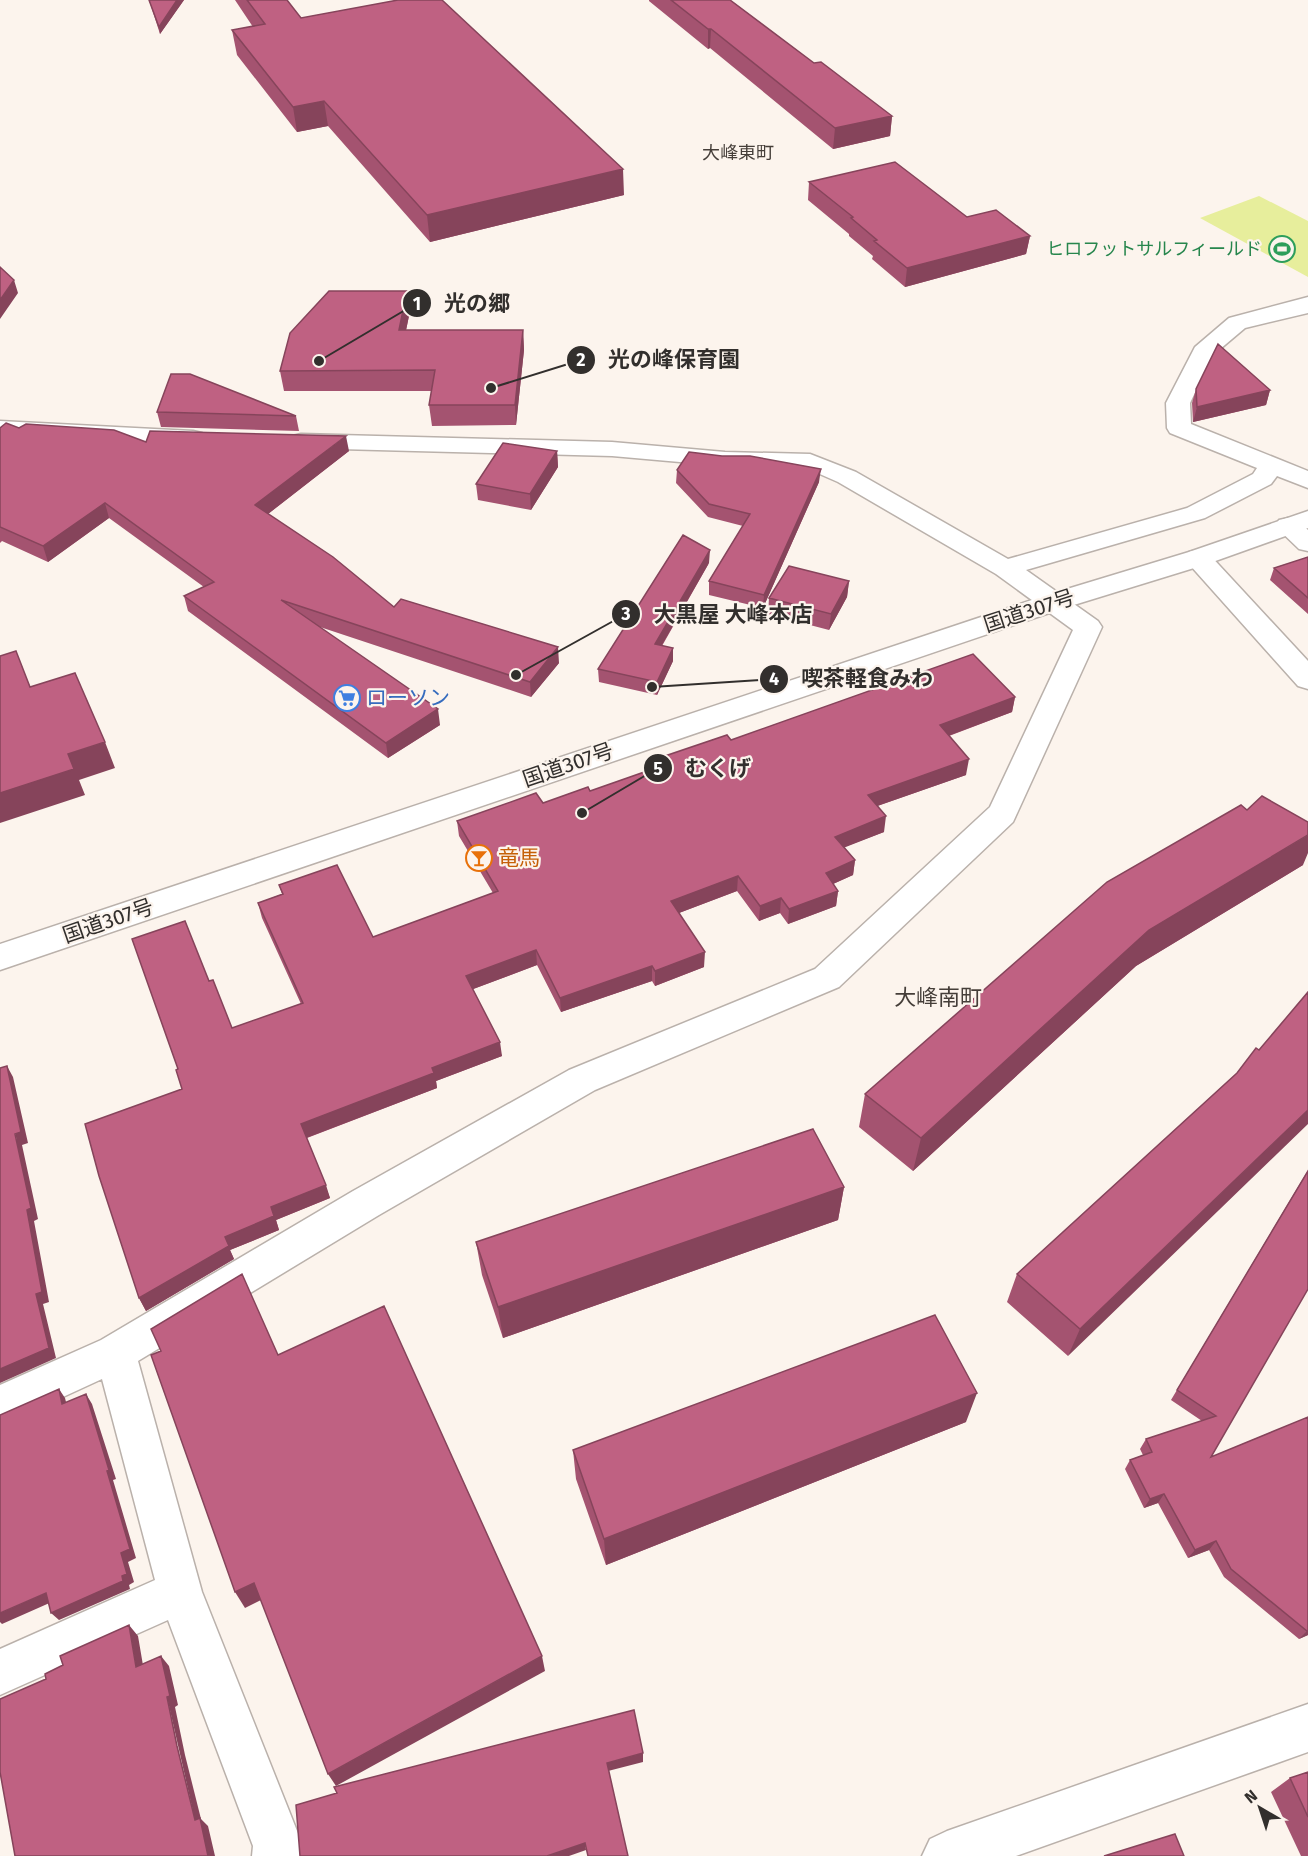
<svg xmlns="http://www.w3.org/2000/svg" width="1308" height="1856" viewBox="0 0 1308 1856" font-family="'Fira Sans','Noto Sans JP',sans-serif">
  <rect width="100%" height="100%" fill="#fcf4ed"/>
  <!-- green -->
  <path fill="#e7ee9c" d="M 1259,196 L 1308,221 L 1308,277 L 1200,218 Z"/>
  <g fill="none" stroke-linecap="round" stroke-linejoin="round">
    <defs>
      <path id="minor" d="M 1308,297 L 1308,313 L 1245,328 L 1213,355 L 1190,403 L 1191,424 L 1308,471 L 1308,488 L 1277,476 L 1271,484 L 1205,518 L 1026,570 L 1098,621 L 1102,627 L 1013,822 L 839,987 L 595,1090 L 379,1215 L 138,1361 L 202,1592 L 303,1846 L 302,1856 L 252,1856 L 253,1846 L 168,1620 L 0,1695 L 0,1649 L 155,1580 L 102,1379 L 0,1426 L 0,1385 L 101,1340 L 353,1191 L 569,1070 L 815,969 L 990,807 L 1073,630 L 996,574 L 838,482 L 806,468 L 725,466 L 612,456 L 301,448 L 292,446 L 289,441 L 292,436 L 301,434 L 612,442 L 725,452 L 810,454 L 856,472 L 1008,559 L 1187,508 L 1253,474 L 1257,468 L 1170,433 L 1167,428 L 1166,403 L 1195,347 L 1229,318 Z
        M 0,421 L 193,431 L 202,433 L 205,438 L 202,443 L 193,445 L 0,435 Z
        M 1288,518 L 1297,520 L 1308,530 L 1308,551 L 1299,549 L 1275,526 L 1279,520 Z
        M 1198,550 L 1207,552 L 1308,661 L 1308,689 L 1298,686 L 1189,564 L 1185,558 L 1189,552 Z"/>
      <path id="tertiary" d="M 1308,1704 L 1308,1752 L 1016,1856 L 922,1856 L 930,1839 L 947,1831 Z"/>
      <path id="trunk" d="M 1308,511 L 1308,528 L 1207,564 L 1064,608 L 0,970 L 0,944 L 1044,596 L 1189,552 Z"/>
    </defs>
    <!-- minor casing -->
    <use href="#minor" stroke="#bab1ab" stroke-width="3"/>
    <!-- tertiary casing -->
    <use href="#tertiary" stroke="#bab1ab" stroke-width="3"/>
    <!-- trunk casing -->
    <use href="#trunk" stroke="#bab1ab" stroke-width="3"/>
    <!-- minor -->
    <use href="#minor" fill="#fff" fill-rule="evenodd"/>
    <!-- tertiary -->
    <use href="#tertiary" fill="#fff" fill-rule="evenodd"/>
    <!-- trunk -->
    <use href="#trunk" fill="#fff" fill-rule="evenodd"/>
  </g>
  <!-- wall -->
  <path fill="#a45370" d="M 149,0 L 184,0 L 160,34 Z
    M 235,0 L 287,0 L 301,18 L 624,195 L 430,242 L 328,126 L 297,132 L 237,55 L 232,30 L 253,27 Z
    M 649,0 L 730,0 L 814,63 L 892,116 L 890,136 L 833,149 L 710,48 L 708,49 L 649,1 Z
    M 809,182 L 967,217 L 1030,236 L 1026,254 L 905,287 L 872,259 L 873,256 L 849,236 L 849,234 L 808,200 Z
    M 410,311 L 406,330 L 523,330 L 524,350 L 516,425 L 432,426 L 429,405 L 432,391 L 284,391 L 280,371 Z
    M 1196,389 L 1270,390 L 1266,405 L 1193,422 L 1192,403 Z
    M 157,412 L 296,416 L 299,431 L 161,427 Z
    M 0,428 L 19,428 L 146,442 L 349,451 L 268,514 L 394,607 L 559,663 L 531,697 L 320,627 L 440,725 L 388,758 L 188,611 L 184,596 L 204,587 L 109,518 L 48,562 L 2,541 L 0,543 Z
    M 557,451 L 558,467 L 531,510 L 478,500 L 476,484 Z
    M 677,470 L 819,482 L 763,608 L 709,595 L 709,581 L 743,526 L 708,517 L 676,483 Z
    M 1308,557 L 1308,614 L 1270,580 L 1274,568 Z
    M 709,563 L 662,646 L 673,648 L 673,661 L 657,695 L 599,682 L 598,669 Z
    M 849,581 L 847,597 L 829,630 L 768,614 L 769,598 Z
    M 1015,697 L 1012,712 L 949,736 L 966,775 L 877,806 L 884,832 L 844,847 L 855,860 L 853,875 L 833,884 L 838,891 L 836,906 L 788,924 L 780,913 L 759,921 L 737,891 L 679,913 L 704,967 L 655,986 L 652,981 L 561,1012 L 537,965 L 473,989 L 502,1056 L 436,1081 L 437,1088 L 307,1138 L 330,1198 L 276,1220 L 279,1230 L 230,1250 L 234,1259 L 146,1311 L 139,1298 L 182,1089 L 178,1069 L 209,981 L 232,1028 L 301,1004 L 262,918 L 258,903 L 282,894 L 279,885 L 373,937 L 493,893 L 459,836 L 457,821 L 543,803 L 590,791 L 662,766 L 662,757 L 731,740 Z
    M 1247,810 L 1303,865 L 1136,966 L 913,1171 L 859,1127 L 865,1094 Z
    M 1237,1073 L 1068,1356 L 1007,1302 L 1017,1274 Z
    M 1308,1170 L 1211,1457 L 1308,1417 L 1308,1635 L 1299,1639 L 1224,1577 L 1209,1550 L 1188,1558 L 1158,1503 L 1144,1508 L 1125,1469 L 1130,1460 L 1143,1455 L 1140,1449 L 1146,1439 L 1202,1421 L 1171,1400 Z
    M 844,1187 L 838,1220 L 503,1338 L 482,1275 L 476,1242 Z
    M 966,1422 L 606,1565 L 576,1479 L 573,1450 Z
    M 1308,1772 L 1308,1856 L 1301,1856 L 1271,1792 L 1290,1778 Z"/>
  <!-- shaded-wall -->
  <path fill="#86445b" d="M 177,0 L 184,0 L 160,34 L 159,27 Z
    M 708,29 L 711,29 L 710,48 L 708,49 Z
    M 324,101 L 328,126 L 297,132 L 293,107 Z
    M 892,116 L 890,136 L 833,149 L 835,128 Z
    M 623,169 L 624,195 L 430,242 L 427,215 Z
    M 1030,236 L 1026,254 L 905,287 L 907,268 Z
    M 14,280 L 18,293 L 0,319 L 0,300 Z
    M 407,291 L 410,311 L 402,350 L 399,330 Z
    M 523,330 L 524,350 L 516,425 L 515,405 Z
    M 1270,390 L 1266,405 L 1193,422 L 1197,407 Z
    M 346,436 L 349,451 L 259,521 L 255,505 Z
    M 557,451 L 558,467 L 531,510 L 530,494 Z
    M 821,469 L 819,482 L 763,608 L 764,595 Z
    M 105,503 L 109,518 L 48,562 L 43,546 Z
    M 710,550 L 709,563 L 655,657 L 655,644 Z
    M 849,581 L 847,597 L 829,630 L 831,614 Z
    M 558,647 L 559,663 L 531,697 L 530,682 Z
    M 673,648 L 673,661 L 657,695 L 657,682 Z
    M 1015,697 L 1012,712 L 937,740 L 940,725 Z
    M 438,709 L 440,725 L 388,758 L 386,743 Z
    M 105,742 L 115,768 L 79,780 L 85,795 L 0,823 L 0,793 L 68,754 Z
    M 969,759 L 966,775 L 866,810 L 868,795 Z
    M 886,816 L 884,832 L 833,852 L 835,837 Z
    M 1308,835 L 1308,853 L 1303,865 L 1136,966 L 913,1171 L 921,1138 L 1149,930 Z
    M 855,860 L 853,875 L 824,888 L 826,873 Z
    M 738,876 L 737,891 L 671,916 L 671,901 Z
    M 838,891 L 836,906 L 788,924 L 789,909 Z
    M 781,898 L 780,913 L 759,921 L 760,906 Z
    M 536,950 L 537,965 L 468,991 L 466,976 Z
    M 705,952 L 704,967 L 655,986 L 655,971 Z
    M 652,966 L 652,981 L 561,1012 L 560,998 Z
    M 500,1042 L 502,1056 L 436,1081 L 437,1088 L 306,1138 L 301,1124 L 432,1068 Z
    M 7,1066 L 13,1077 L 28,1143 L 22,1145 L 38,1219 L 34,1221 L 49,1302 L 43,1304 L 56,1358 L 0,1383 L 0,1369 L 36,1294 Z
    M 1308,1110 L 1308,1124 L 1068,1356 L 1080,1329 Z
    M 326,1185 L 330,1198 L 276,1220 L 279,1230 L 230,1250 L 234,1259 L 146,1311 L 139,1298 L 225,1237 L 271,1207 Z
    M 844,1187 L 838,1220 L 503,1338 L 498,1307 Z
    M 59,1389 L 65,1398 L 69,1414 L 62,1404 Z
    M 977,1393 L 966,1422 L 606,1565 L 604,1539 Z
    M 86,1394 L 92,1404 L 116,1479 L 113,1480 L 136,1558 L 128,1562 L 134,1582 L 129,1585 L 130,1589 L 59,1620 L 51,1613 L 122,1576 L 121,1553 L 107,1471 Z
    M 1164,1494 L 1158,1503 L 1144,1508 L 1150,1499 Z
    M 1216,1541 L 1209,1550 L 1188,1558 L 1195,1550 Z
    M 254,1583 L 263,1599 L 245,1608 L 235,1592 Z
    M 46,1593 L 54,1601 L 2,1624 L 0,1622 L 0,1613 Z
    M 129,1625 L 138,1636 L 145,1677 L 136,1667 Z
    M 1307,1631 L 1308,1631 L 1308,1635 L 1299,1639 Z
    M 161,1656 L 169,1666 L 178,1705 L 175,1707 L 185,1755 L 201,1819 L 208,1826 L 215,1856 L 208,1856 L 195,1820 L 167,1697 Z
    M 542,1656 L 545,1671 L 336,1786 L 328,1774 Z
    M 643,1753 L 643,1762 L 608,1771 L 607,1763 Z
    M 585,1843 L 586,1850 L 569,1856 L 547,1856 Z"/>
  <!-- building -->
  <path fill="#bf6182" stroke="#86445b" stroke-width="1.5" d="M 149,0 L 177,0 L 159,27 Z
    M 247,0 L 287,0 L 301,18 L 398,0 L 442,0 L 623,169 L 427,215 L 324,101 L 293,107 L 232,30 L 265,24 Z
    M 671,0 L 730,0 L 814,63 L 821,62 L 892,116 L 835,128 L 711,29 L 708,29 Z
    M 895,162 L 967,217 L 996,210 L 1030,236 L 907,268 L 874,241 L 877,240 L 851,218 L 853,217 L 809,182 Z
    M 0,267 L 14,280 L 0,300 Z
    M 329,291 L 407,291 L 399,330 L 523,330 L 515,405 L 429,405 L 435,370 L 280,371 L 290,333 Z
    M 1218,344 L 1270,390 L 1197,407 L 1196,389 Z
    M 171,374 L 190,374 L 296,416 L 157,412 Z
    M 6,423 L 19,428 L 26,424 L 114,430 L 146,442 L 150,431 L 346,436 L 255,505 L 333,557 L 394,607 L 401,599 L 558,647 L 530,682 L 281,600 L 438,709 L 386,743 L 184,596 L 214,582 L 105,503 L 43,546 L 0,527 L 0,428 Z
    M 503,443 L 557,451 L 530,494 L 476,484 Z
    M 689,452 L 722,456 L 750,456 L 821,469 L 764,595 L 709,581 L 750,514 L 709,504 L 677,470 Z
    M 683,535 L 710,550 L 655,644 L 673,648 L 657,682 L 598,669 Z
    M 1308,557 L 1308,598 L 1274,568 Z
    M 789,566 L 849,581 L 831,614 L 769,598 Z
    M 16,651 L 30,687 L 75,673 L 105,742 L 68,754 L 74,769 L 0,793 L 0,656 Z
    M 973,654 L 1015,697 L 940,725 L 969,759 L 868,795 L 886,816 L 835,837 L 855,860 L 826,873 L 838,891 L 789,909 L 781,898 L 760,906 L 738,876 L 671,901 L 705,952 L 655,971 L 652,966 L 560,998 L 536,950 L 466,976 L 500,1042 L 432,1068 L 434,1073 L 301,1124 L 326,1185 L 271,1207 L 274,1216 L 225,1237 L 229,1246 L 139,1298 L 99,1176 L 85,1124 L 182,1089 L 176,1070 L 178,1069 L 132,939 L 185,921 L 209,981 L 213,980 L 232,1028 L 303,1003 L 258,903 L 283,894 L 279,885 L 337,865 L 373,937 L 498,891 L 457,821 L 536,793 L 543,803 L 588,787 L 590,791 L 667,764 L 662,757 L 727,735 L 731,740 Z
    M 1262,796 L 1308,822 L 1308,835 L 1149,930 L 921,1138 L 865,1094 L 1107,882 L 1241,805 L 1247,810 Z
    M 1308,992 L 1308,1110 L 1080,1329 L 1017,1274 L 1237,1073 L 1256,1048 L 1259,1050 Z
    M 7,1066 L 21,1132 L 15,1134 L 31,1208 L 27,1210 L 42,1292 L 36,1294 L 49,1348 L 0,1369 L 0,1068 Z
    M 813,1129 L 844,1187 L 498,1307 L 476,1242 Z
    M 1308,1171 L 1308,1289 L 1211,1457 L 1308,1417 L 1308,1631 L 1307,1631 L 1231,1569 L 1216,1541 L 1195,1550 L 1164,1494 L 1150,1499 L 1130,1460 L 1152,1452 L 1146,1439 L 1216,1416 L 1177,1390 Z
    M 242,1274 L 278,1355 L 384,1306 L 542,1656 L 328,1774 L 254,1583 L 235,1592 L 151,1355 L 161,1351 L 151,1329 Z
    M 935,1315 L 977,1393 L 604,1539 L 573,1450 Z
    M 59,1389 L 62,1404 L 86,1394 L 109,1470 L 107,1471 L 130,1549 L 121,1553 L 127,1574 L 122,1576 L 123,1581 L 51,1613 L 46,1593 L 0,1613 L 0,1415 Z
    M 129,1625 L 136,1667 L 161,1656 L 170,1696 L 167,1697 L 177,1746 L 195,1820 L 200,1818 L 208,1856 L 15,1856 L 0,1772 L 0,1699 L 46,1679 L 45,1674 L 63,1665 L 60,1656 Z
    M 634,1710 L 643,1753 L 607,1763 L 628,1856 L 588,1856 L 585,1843 L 547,1856 L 300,1856 L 296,1805 L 337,1793 L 334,1787 Z
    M 1308,1772 L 1308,1817 L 1290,1778 Z
    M 1175,1834 L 1184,1856 L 1104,1856 Z"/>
  <!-- icons -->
  <defs>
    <symbol id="stadium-ring" viewBox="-11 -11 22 22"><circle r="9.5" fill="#fcf4ed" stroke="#2e9e5b" stroke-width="1.5"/><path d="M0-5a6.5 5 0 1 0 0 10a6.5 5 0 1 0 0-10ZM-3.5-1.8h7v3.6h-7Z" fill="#2e9e5b"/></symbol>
    <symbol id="supermarket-ring" viewBox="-11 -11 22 22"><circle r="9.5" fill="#fcf4ed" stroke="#3f7fe0" stroke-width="1.5"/><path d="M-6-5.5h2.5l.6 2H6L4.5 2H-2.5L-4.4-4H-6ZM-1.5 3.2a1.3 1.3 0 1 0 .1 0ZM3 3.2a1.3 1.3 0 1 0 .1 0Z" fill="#3f7fe0"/></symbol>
    <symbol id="bar-ring" viewBox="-11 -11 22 22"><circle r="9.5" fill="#fcf4ed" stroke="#e8710a" stroke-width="1.5"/><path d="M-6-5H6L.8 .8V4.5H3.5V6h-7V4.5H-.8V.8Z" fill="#e8710a"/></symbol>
  </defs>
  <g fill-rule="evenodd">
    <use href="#stadium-ring" x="1267" y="234" width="30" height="30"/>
    <use href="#supermarket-ring" x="332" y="683" width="30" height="30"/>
    <use href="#bar-ring" x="464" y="843" width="30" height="30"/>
  </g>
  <g text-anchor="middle" stroke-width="4.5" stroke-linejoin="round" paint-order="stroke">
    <!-- far-neighbourhood labels -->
    <g font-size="18" fill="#453e39" stroke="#fcf4ed">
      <text x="738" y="159">大峰東町</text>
    </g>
    <!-- far-leisure labels -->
    <g font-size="18" fill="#27864d" stroke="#fcf4ed" text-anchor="end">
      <text x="1262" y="255">ヒロフットサルフィールド</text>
    </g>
    <!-- street labels -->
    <g font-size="21" fill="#322f2d" stroke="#fcf4ed">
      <text transform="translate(1029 611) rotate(-18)" y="7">国道307号</text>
      <text transform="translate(568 765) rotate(-19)" y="7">国道307号</text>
      <text transform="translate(108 921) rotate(-19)" y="7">国道307号</text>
    </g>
    <!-- shop labels -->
    <g font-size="21" fill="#366cbe" stroke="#fcf4ed" text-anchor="start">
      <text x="366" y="705">ローソン</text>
    </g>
    <!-- food labels -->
    <g font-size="21" fill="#c56008" stroke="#fcf4ed" text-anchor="start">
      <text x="498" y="865">竜馬</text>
    </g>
    <!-- neighbourhood labels -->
    <g font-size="22" fill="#453e39" stroke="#fcf4ed">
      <text x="938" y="1005">大峰南町</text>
    </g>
  </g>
  <!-- callouts -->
  <path fill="none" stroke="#322f2d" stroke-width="2" d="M319 361L417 303M491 388L581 360M516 675L626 614M652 687L774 679M582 813L658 768"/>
  <g fill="#322f2d" stroke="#fcf4ed" stroke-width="2">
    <circle cx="319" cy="361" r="6"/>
    <circle cx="491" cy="388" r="6"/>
    <circle cx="516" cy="675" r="6"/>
    <circle cx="652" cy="687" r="6"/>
    <circle cx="582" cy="813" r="6"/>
    <circle cx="417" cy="303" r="15"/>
    <circle cx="581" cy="360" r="15"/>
    <circle cx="626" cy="614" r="15"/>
    <circle cx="774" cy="679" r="15"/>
    <circle cx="658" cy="768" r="15"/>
  </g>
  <g font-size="18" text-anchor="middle" font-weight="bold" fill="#fff">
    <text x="417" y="310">1</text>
    <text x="581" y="366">2</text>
    <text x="626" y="620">3</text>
    <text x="774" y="685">4</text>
    <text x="658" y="775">5</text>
  </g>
  <g font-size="22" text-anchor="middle" font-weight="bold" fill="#322f2d" stroke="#fcf4ed" stroke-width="4.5" stroke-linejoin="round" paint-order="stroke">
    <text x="477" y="311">光の郷</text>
    <text x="674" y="367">光の峰保育園</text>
    <text x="733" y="622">大黒屋 大峰本店</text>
    <text x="867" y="686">喫茶軽食みわ</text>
    <text x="718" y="776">むくげ</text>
  </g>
  <!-- north arrow -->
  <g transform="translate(1260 1808) rotate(321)" stroke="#fcf4ed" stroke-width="4.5" paint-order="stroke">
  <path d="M0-4.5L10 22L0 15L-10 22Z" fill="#322f2d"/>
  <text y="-9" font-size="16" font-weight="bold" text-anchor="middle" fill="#322f2d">N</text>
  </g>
</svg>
